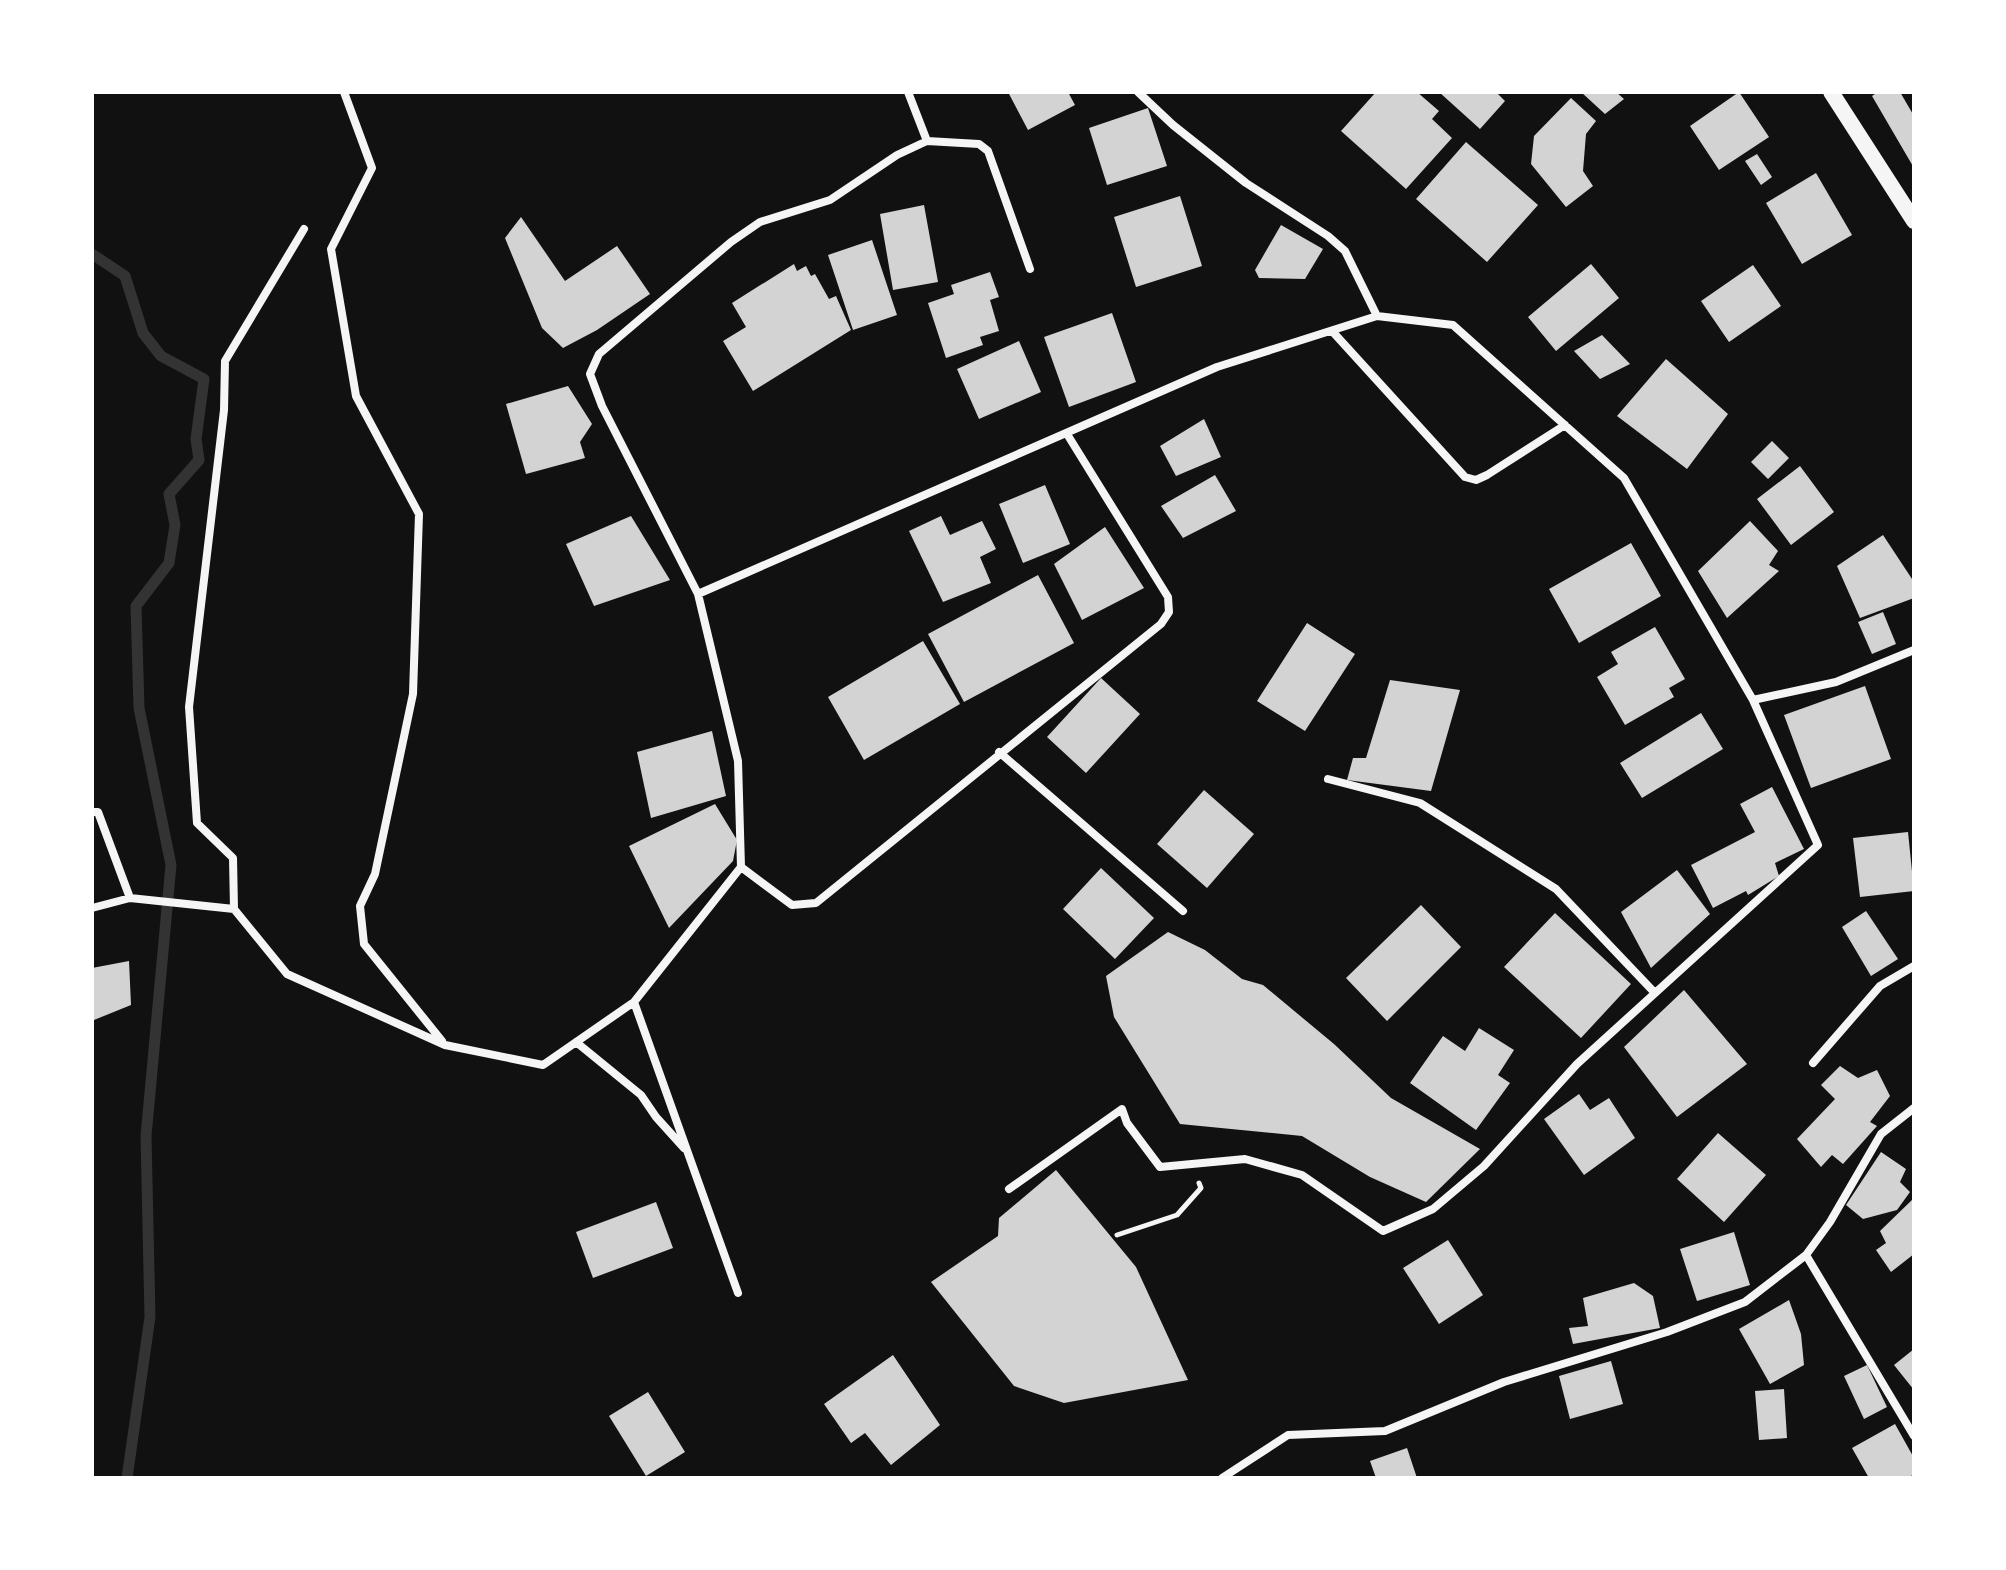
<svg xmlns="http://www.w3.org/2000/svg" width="2006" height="1570" viewBox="0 0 2006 1570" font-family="'DejaVu Sans',sans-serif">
  <rect width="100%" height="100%" fill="#111"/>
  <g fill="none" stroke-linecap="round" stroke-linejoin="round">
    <!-- stream -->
    <path stroke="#333" stroke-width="11" d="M 92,254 L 125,276 L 143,333 L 161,356 L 204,379 L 196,439 L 199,460 L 169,494 L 175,525 L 169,563 L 136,606 L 139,708 L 171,865 L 146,1136 L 150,1317 L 127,1478"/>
  </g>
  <!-- building -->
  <path fill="#d3d3d3" d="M 1008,92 L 1068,92 L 1075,105 L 1028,130 Z
    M 1376,92 L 1417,92 L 1439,111 L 1432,119 L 1452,138 L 1406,189 L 1341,131 Z
    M 1439,92 L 1496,92 L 1505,101 L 1480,129 Z
    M 1581,92 L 1616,92 L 1624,99 L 1605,114 Z
    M 1739,92 L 1769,137 L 1719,170 L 1690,126 Z
    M 1878,92 L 1900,92 L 1914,116 L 1914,168 L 1872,96 Z
    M 1571,98 L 1596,121 L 1586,134 L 1583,171 L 1593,186 L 1566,207 L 1531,164 L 1534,136 Z
    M 1148,108 L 1167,166 L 1107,185 L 1089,128 Z
    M 1466,142 L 1538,205 L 1487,262 L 1416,199 Z
    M 1757,154 L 1772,177 L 1761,185 L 1745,161 Z
    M 1816,173 L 1852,235 L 1802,264 L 1766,203 Z
    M 1180,196 L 1202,266 L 1136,287 L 1114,217 Z
    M 924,205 L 938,282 L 893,290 L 880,214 Z
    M 521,217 L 565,281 L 617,246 L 650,294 L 597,330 L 563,348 L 542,328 L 505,238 Z
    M 1281,225 L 1323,249 L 1305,279 L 1259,278 L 1255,270 Z
    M 872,240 L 897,315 L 853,330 L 828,255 Z
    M 794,264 L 797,271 L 806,266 L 811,276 L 815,274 L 829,299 L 836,296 L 851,330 L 753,391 L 723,341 L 746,327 L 732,303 Z
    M 1591,264 L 1619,298 L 1556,351 L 1528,317 Z
    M 1753,265 L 1781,306 L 1729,342 L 1701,301 Z
    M 990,272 L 999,297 L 990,300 L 999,331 L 980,337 L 983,345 L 946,358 L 928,303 L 954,294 L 951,285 Z
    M 1112,313 L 1136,382 L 1069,407 L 1044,337 Z
    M 1602,335 L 1630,364 L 1600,379 L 1574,351 Z
    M 1019,341 L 1041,392 L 979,419 L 957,369 Z
    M 1666,359 L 1728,414 L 1687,469 L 1617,416 Z
    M 568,386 L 592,424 L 580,442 L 585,458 L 526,474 L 506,404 Z
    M 1204,419 L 1221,457 L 1176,476 L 1160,446 Z
    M 1772,441 L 1789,458 L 1768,479 L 1751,462 Z
    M 1800,466 L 1834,512 L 1791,545 L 1757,499 Z
    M 1215,475 L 1236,511 L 1183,538 L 1161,506 Z
    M 1045,485 L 1070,544 L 1023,563 L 999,504 Z
    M 631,516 L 670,580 L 594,606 L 566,544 Z
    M 941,516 L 950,535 L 982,521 L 996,549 L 980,557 L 991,583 L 943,602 L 909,531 Z
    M 1750,521 L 1778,551 L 1769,565 L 1779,571 L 1727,618 L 1698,571 Z
    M 1105,527 L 1144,588 L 1082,620 L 1054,564 Z
    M 1883,535 L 1914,582 L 1914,598 L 1860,618 L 1837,566 Z
    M 1631,543 L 1661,596 L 1579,643 L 1549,589 Z
    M 1038,575 L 1074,643 L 964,702 L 928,634 Z
    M 1883,612 L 1896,644 L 1872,654 L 1858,622 Z
    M 1307,623 L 1355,654 L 1305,731 L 1257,701 Z
    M 1655,627 L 1685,679 L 1669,688 L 1674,697 L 1625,725 L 1597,677 L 1618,664 L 1611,652 Z
    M 923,641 L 960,704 L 864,760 L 828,697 Z
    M 1101,678 L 1140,714 L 1086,773 L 1047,737 Z
    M 1390,680 L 1460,690 L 1431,791 L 1347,780 L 1353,758 L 1366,758 Z
    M 1865,686 L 1891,759 L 1811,788 L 1784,715 Z
    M 1701,713 L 1723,749 L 1642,798 L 1620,763 Z
    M 712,731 L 726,796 L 651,818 L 637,752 Z
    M 1772,787 L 1804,849 L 1775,863 L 1779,876 L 1748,895 L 1746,891 L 1713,908 L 1691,865 L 1755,832 L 1740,804 Z
    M 1204,790 L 1254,834 L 1207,888 L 1157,844 Z
    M 715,804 L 737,840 L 733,861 L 669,928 L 629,846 Z
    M 1908,832 L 1914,891 L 1860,897 L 1853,838 Z
    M 1101,868 L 1154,918 L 1115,959 L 1063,909 Z
    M 1677,870 L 1710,914 L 1651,968 L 1621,912 Z
    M 1421,905 L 1461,947 L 1387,1021 L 1346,978 Z
    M 1866,911 L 1898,959 L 1871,976 L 1842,927 Z
    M 1555,913 L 1631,984 L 1581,1038 L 1504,967 Z
    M 1168,932 L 1205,950 L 1242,979 L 1263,985 L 1334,1044 L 1391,1098 L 1480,1149 L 1426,1202 L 1370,1177 L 1302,1136 L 1180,1124 L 1114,1017 L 1106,976 Z
    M 129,961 L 131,1005 L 94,1020 L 92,968 Z
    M 1684,990 L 1747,1064 L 1677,1117 L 1624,1047 Z
    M 1479,1028 L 1514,1050 L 1498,1075 L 1510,1083 L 1476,1130 L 1410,1083 L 1443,1036 L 1465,1051 Z
    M 1840,1066 L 1858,1078 L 1877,1070 L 1890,1096 L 1870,1122 L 1877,1126 L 1843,1164 L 1832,1155 L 1821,1167 L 1797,1139 L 1835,1099 L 1821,1085 Z
    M 1579,1094 L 1590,1110 L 1609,1098 L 1635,1138 L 1584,1175 L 1544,1119 Z
    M 1718,1133 L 1766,1175 L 1724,1222 L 1677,1179 Z
    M 1881,1152 L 1906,1169 L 1900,1182 L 1910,1192 L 1897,1210 L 1863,1219 L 1846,1205 Z
    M 1056,1170 L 1136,1267 L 1188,1380 L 1064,1403 L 1014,1386 L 931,1282 L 998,1236 L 999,1218 Z
    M 1914,1198 L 1914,1254 L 1891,1272 L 1876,1250 L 1886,1243 L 1880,1231 Z
    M 656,1202 L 673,1248 L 593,1278 L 576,1232 Z
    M 1734,1232 L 1750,1285 L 1697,1301 L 1680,1249 Z
    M 1448,1240 L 1483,1295 L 1439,1324 L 1403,1268 Z
    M 1634,1283 L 1653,1296 L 1660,1328 L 1573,1344 L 1569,1328 L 1588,1326 L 1583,1298 Z
    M 1789,1300 L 1801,1334 L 1804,1365 L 1770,1384 L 1739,1329 Z
    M 1914,1349 L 1914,1390 L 1894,1365 Z
    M 893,1355 L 940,1425 L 891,1465 L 865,1433 L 851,1443 L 824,1404 Z
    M 1611,1361 L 1623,1404 L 1570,1419 L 1559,1376 Z
    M 1867,1365 L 1887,1407 L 1864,1419 L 1844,1376 Z
    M 1784,1389 L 1787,1438 L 1759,1440 L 1755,1391 Z
    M 648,1392 L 685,1452 L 646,1476 L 609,1416 Z
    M 1895,1424 L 1914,1458 L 1914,1474 L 1908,1478 L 1869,1478 L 1852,1448 Z
    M 1407,1448 L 1417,1478 L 1376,1478 L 1370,1461 Z"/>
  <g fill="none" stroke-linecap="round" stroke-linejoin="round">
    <!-- path -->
    <path stroke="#f5f5f5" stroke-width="5" d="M 1117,1235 L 1177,1215 L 1201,1188 L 1199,1183"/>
    <!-- minor -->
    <path stroke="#f5f5f5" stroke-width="8" d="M 344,92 L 372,168 L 331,249 L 356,396 L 419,514 L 413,694 L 375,874 L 360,906 L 364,944 L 442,1041
      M 908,92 L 927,141
      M 1138,92 L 1173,125 L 1246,183 L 1328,236 L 1345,251 L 1377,316
      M 1332,331 L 1465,477 L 1476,480 L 1487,475 L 1565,425
      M 698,594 L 1217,367 L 1377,316 L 1453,325 L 1624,478 L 1753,700 L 1818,845 L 1577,1064 L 1484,1166 L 1433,1209 L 1383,1231 L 1302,1175 L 1245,1159 L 1160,1167 L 1127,1123 L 1122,1109 L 1009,1189
      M 1753,700 L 1836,682 L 1914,650
      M 999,752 L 1183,911
      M 1328,779 L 1420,803 L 1556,889 L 1654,992
      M 92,812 L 98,812 L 130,898
      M 741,867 L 792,905 L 816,903 L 1161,624 L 1169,612 L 1168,597 L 1067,434
      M 92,908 L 130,898 L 234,909 L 287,974 L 445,1045 L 543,1065 L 634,1002 L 741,867 L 738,761 L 698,594 L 602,406 L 590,374 L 599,354 L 731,242 L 760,222 L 830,200 L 897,155 L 927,141 L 979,144 L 988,151 L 1030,269
      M 234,909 L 233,858 L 197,823 L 189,707 L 224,410 L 225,361 L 304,229
      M 634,1002 L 738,1293
      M 576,1042 L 641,1095 L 656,1117 L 684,1148
      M 1813,1063 L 1880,986 L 1914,966
      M 1806,1255 L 1830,1222 L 1881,1134 L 1914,1108
      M 1222,1478 L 1288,1435 L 1385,1431 L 1504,1382 L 1667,1332 L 1745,1302 L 1806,1255 L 1914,1436"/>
    <!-- secondary -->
    <path stroke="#f5f5f5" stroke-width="16" d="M 1831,92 L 1914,221"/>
  </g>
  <!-- border -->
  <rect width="2006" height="1570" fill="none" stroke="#ffffff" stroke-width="188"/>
</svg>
